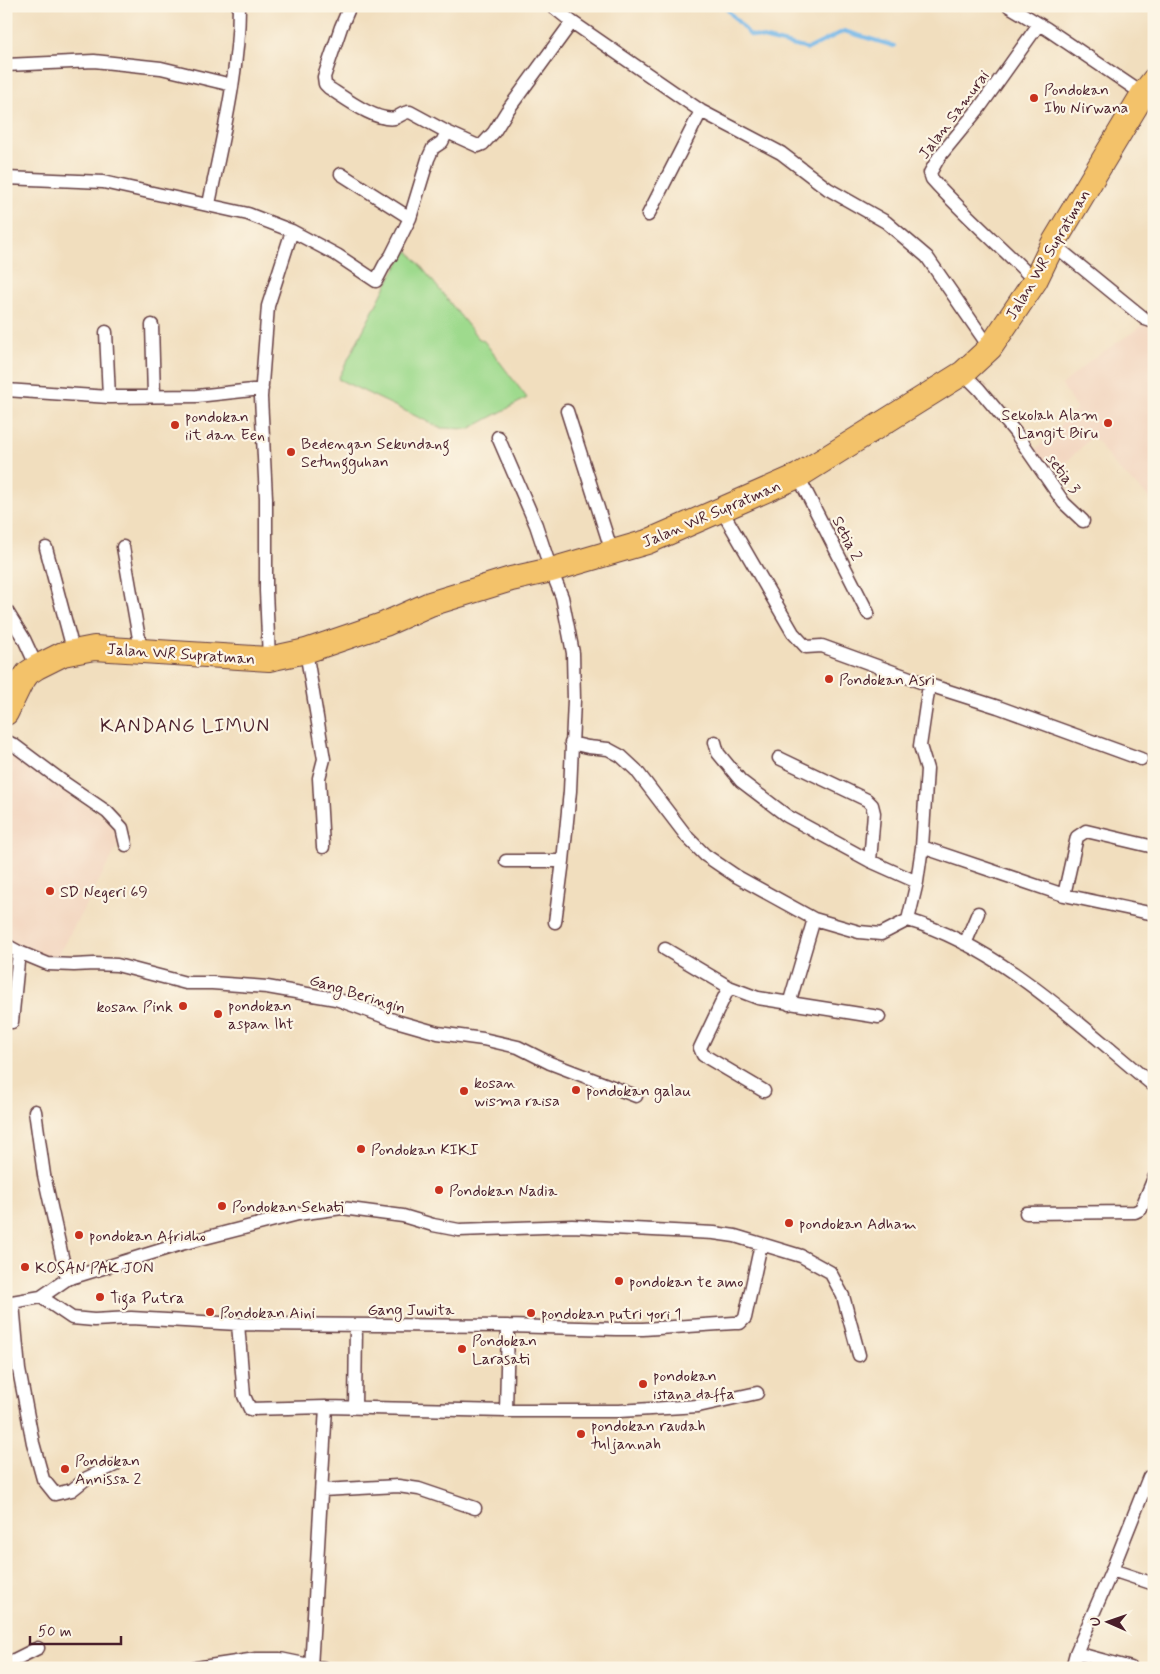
<svg xmlns="http://www.w3.org/2000/svg" width="1160" height="1674" viewBox="0 0 1160 1674" font-family="Mynerve,sans-serif">
  <rect width="100%" height="100%" fill="#fcf5e5"/>
  <filter id="ink" filterUnits="userSpaceOnUse"><feTurbulence type="fractalNoise" baseFrequency=".02" numOctaves="2"/><feDisplacementMap in="SourceGraphic" scale="10" xChannelSelector="R" yChannelSelector="G"/><feConvolveMatrix kernelMatrix="1 2 1 2 8 2 1 2 1" color-interpolation-filters="sRGB"/></filter>
  <filter id="wash" filterUnits="userSpaceOnUse"><feTurbulence type="fractalNoise" baseFrequency=".0096" numOctaves="4" result="noise"/><feDisplacementMap in="SourceGraphic" scale="20" xChannelSelector="R" yChannelSelector="G"/><feGaussianBlur stdDeviation="1.12" result="paint"/><feColorMatrix in="noise" values="0 0 0 0 0 0 0 0 0 0 0 0 0 0 0 0 0 1.4 0 .05"/><feComposite in="paint" operator="in"/></filter>
  <g filter="url(#wash)">
    <rect width="100%" height="100%" fill="#f1debe"/>
    <!-- built -->
    <path fill="#f2d4be" d="M 1145,319 L 1154,322 L 1154,502 L 1116,467 L 1093,436 L 1053,475 L 1035,450 L 1076,409 L 1062,385 L 1091,360 L 1142,326 Z
      M 8,747 L 63,790 L 111,822 L 121,840 L 54,963 L 6,942 L 6,753 Z"/>
    <!-- green -->
    <path fill="#9eda8d" stroke="#747c5c" d="M 408,250 L 478,338 L 484,341 L 527,398 L 469,429 L 441,428 L 338,379 L 392,274 Z"/>
    <g fill="none" stroke-linecap="round" stroke-linejoin="round">
      <!-- stream -->
      <path stroke="#73b7e9" stroke-width="4" d="M 724,6 L 750,35 L 808,49 L 844,31 L 894,46"/>
    </g>
  </g>
  <g filter="url(#ink)">
    <g fill="none" stroke-linecap="round" stroke-linejoin="round">
      <defs>
        <path id="street" d="M 350,6 L 341,27 L 324,77 L 325,84 L 329,88 C 345,98 376,122 395,118 C 400,116 403,112 410,112 L 447,132
          M 552,6 L 572,22 L 701,111 L 781,153 L 828,189 L 886,222 L 927,257 L 990,348
          M 1009,6 L 1047,29 L 1143,94
          M 6,65 L 94,61 L 161,68 L 232,85
          M 341,174 L 410,218
          M 6,178 L 103,182 L 248,214 L 292,231 L 337,255 L 376,281 L 386,262 L 391,256 L 410,218 L 428,159 L 433,148 L 442,142 L 447,132 L 478,146 L 483,144 L 494,132 L 507,111 L 572,22
          M 209,204 C 222,139 239,73 239,6
          M 648,215 L 701,111
          M 1053,244 L 1145,319 L 1154,322
          M 1035,281 C 1001,246 964,215 932,179 L 930,173 L 939,157 L 980,107 L 1039,24
          M 152,325 L 154,396
          M 106,332 L 109,397
          M 963,373 L 979,389 L 1015,432 L 1064,503 L 1083,521
          M 6,390 L 109,397 L 197,396 L 262,389
          M 567,411 L 612,552
          M 498,437 L 536,525 L 551,570 L 562,597 L 573,653 L 574,700 L 570,791 L 563,861 L 555,922
          M 798,476 L 868,613
          M 721,509 L 793,633 L 806,647 L 822,646 L 929,685 L 998,707 L 1141,759
          M 123,547 L 141,650
          M 46,548 L 74,653
          M 6,610 L 24,639 L 37,667
          M 306,651 L 324,759 L 319,778 L 323,847
          M 269,659 L 266,591 L 266,498 L 261,397 L 268,306 L 292,231
          M 6,741 L 14,745 L 66,784 L 107,812 L 122,828 L 126,845
          M 715,742 L 718,753 L 741,781 L 787,816 L 870,861 L 917,882
          M 571,743 L 588,747 L 608,749 L 621,756 L 636,770 L 688,838 L 705,855 L 736,876 L 814,919 L 859,932 L 881,934 L 908,920 C 999,946 1082,1027 1154,1086
          M 779,758 L 867,800 L 872,805 L 874,813 L 870,861
          M 922,847 L 1064,895 L 1154,914
          M 506,861 L 563,861
          M 1064,895 L 1077,837 L 1086,831 L 1154,847
          M 908,920 L 917,882 L 922,847 L 927,769 L 920,746 L 929,685
          M 965,944 L 978,913
          M 6,945 L 19,952 L 48,964 L 74,965 L 94,964 L 117,965 L 186,983 L 212,983 L 267,987 L 336,999 L 396,1021 L 438,1033 L 483,1039 L 518,1047 L 550,1063 L 636,1096
          M 665,949 L 729,987 L 758,998 L 879,1017
          M 729,987 L 700,1048 L 703,1055 L 764,1091
          M 789,1004 L 814,919
          M 12,1022 L 19,952
          M 35,1111 L 44,1175 L 67,1279
          M 1026,1213 L 1135,1212 L 1141,1209 L 1154,1178
          M 41,1297 L 67,1279 L 181,1244 L 298,1214 L 342,1208 L 403,1216 L 433,1225 L 459,1230 L 572,1226 L 714,1233 L 735,1236 L 801,1256 L 830,1272 L 843,1296 L 859,1355
          M 6,1303 L 41,1297 L 72,1318 L 94,1320 L 131,1318 L 238,1324 L 508,1326 L 616,1329 L 643,1329 L 734,1323 L 740,1323 L 745,1318 L 761,1244
          M 13,1303 L 19,1370 L 33,1443 L 43,1479 L 55,1494 L 72,1490 L 87,1478 L 115,1465
          M 238,1324 L 244,1396 L 250,1409 L 326,1407 L 506,1411 L 619,1411 L 698,1406 L 757,1393
          M 355,1408 L 356,1325
          M 506,1411 L 508,1326
          M 322,1490 L 398,1486 L 419,1489 L 475,1508
          M 1112,1570 L 1154,1584
          M 1076,1653 L 1131,1668
          M 6,1664 L 38,1648
          M 196,1668 L 256,1659 L 280,1659 L 324,1668
          M 311,1668 L 326,1407
          M 1072,1668 L 1076,1653 L 1112,1570 L 1149,1477"/>
        <path id="highway" d="M 6,713 L 20,684 L 28,673 L 37,667 L 63,654 L 94,648 L 269,659 L 306,651 L 385,624 L 430,604 L 511,579 L 551,570 L 647,542 L 798,476 L 963,373 L 990,348 L 1035,281 L 1053,244 L 1143,94 L 1154,80"/>
      </defs>
      <!-- street casing -->
      <use href="#street" stroke="#633c41" stroke-width="15"/>
      <!-- highway casing -->
      <use href="#highway" stroke="#633c41" stroke-width="26"/>
      <!-- street -->
      <use href="#street" stroke="#fff" stroke-width="12"/>
      <!-- highway -->
      <use href="#highway" stroke="#f3c26a" stroke-width="24"/>
    </g>
  </g>
  <!-- markers -->
  <g fill="#c8321e" stroke="#fcf5e5" stroke-width="2">
    <circle cx="1034" cy="98" r="5"/>
    <circle cx="1108" cy="423" r="5"/>
    <circle cx="175" cy="425" r="5"/>
    <circle cx="291" cy="452" r="5"/>
    <circle cx="829" cy="679" r="5"/>
    <circle cx="50" cy="891" r="5"/>
    <circle cx="183" cy="1006" r="5"/>
    <circle cx="218" cy="1014" r="5"/>
    <circle cx="576" cy="1090" r="5"/>
    <circle cx="464" cy="1091" r="5"/>
    <circle cx="361" cy="1149" r="5"/>
    <circle cx="439" cy="1190" r="5"/>
    <circle cx="222" cy="1206" r="5"/>
    <circle cx="789" cy="1223" r="5"/>
    <circle cx="79" cy="1235" r="5"/>
    <circle cx="25" cy="1267" r="5"/>
    <circle cx="619" cy="1281" r="5"/>
    <circle cx="100" cy="1297" r="5"/>
    <circle cx="210" cy="1312" r="5"/>
    <circle cx="531" cy="1313" r="5"/>
    <circle cx="462" cy="1349" r="5"/>
    <circle cx="643" cy="1384" r="5"/>
    <circle cx="581" cy="1434" r="5"/>
    <circle cx="65" cy="1469" r="5"/>
  </g>
  <g text-anchor="middle" stroke-width="4.5" stroke-linejoin="round" paint-order="stroke">
    <!-- poi labels -->
    <g font-size="16" fill="#4a1f2b" stroke="#fcf5e5" text-anchor="start">
      <text x="1044" y="95">Pondokan<tspan x="1044" dy="18">Ibu Nirwana</tspan></text>
      <text x="1098" y="420" text-anchor="end">Sekolah Alam<tspan x="1098" dy="18">Langit Biru</tspan></text>
      <text x="185" y="422">pondokan<tspan x="185" dy="18">iit dan Een</tspan></text>
      <text x="301" y="449">Bedengan Sekundang<tspan x="301" dy="18">Setungguhan</tspan></text>
      <text x="839" y="685">Pondokan Asri</text>
      <text x="60" y="897">SD Negeri 69</text>
      <text x="228" y="1011">pondokan<tspan x="228" dy="18">aspan lht</tspan></text>
      <text x="173" y="1012" text-anchor="end">kosan Pink</text>
      <text x="474" y="1088">kosan<tspan x="474" dy="18">wisma raisa</tspan></text>
      <text x="586" y="1096">pondokan galau</text>
      <text x="371" y="1155">Pondokan KIKI</text>
      <text x="449" y="1196">Pondokan Nadia</text>
      <text x="232" y="1212">Pondokan Sehati</text>
      <text x="799" y="1229">pondokan Adham</text>
      <text x="89" y="1241">pondokan Afridho</text>
      <text x="35" y="1273">KOSAN PAK JON</text>
      <text x="629" y="1287">pondokan te amo</text>
      <text x="110" y="1303">Tiga Putra</text>
      <text x="220" y="1318">Pondokan Aini</text>
      <text x="541" y="1319">pondokan putri yori 1</text>
      <text x="472" y="1346">Pondokan<tspan x="472" dy="18">Larasati</tspan></text>
      <text x="653" y="1381">pondokan<tspan x="653" dy="18">istana daffa</tspan></text>
      <text x="591" y="1431">pondokan raudah<tspan x="591" dy="18">tuljannah</tspan></text>
      <text x="75" y="1466">Pondokan<tspan x="75" dy="18">Annissa 2</tspan></text>
    </g>
    <!-- street labels -->
    <g font-size="16" fill="#4a1f2b" stroke="#fcf5e5">
      <text transform="translate(953 114) rotate(-53)" y="6">Jalan Samurai</text>
      <text transform="translate(1047 254) rotate(-59)" y="6">Jalan WR Supratman</text>
      <text transform="translate(1064 473) rotate(54)" y="6">setia 3</text>
      <text transform="translate(711 513) rotate(-23)" y="6">Jalan WR Supratman</text>
      <text transform="translate(848 538) rotate(63)" y="6">Setia 2</text>
      <text transform="translate(181 653) rotate(4)" y="6">Jalan WR Supratman</text>
      <text transform="translate(358 993) rotate(17)" y="6">Gang Beringin</text>
      <text x="411" y="1315">Gang Juwita</text>
    </g>
    <!-- quarter labels -->
    <g font-size="19" letter-spacing="1" fill="#4a1f2b" stroke="#fcf5e5">
      <text x="185" y="732">KANDANG LIMUN</text>
    </g>
  </g>
  <!-- margin -->
  <rect width="1160" height="1674" fill="none" stroke="#fcf5e5" stroke-width="25"/>
  <!-- north arrow -->
  <g transform="translate(1108 1622) rotate(272)" stroke="#fcf5e5" stroke-width="4" paint-order="stroke">
  <path d="M0-4L9 19L0 12L-9 19Z" fill="#4a1f2b"/>
  <text y="-8" font-size="14" font-weight="bold" text-anchor="middle" fill="#4a1f2b">U</text>
  </g>
  <!-- scale -->
  <path d="M30 1636v8h91v-8" fill="none" stroke="#4a1f2b" stroke-width="2.5"/>
  <text x="38" y="1636" font-size="15" fill="#4a1f2b" stroke="#fcf5e5" stroke-width="4" paint-order="stroke">50 m</text>
</svg>
